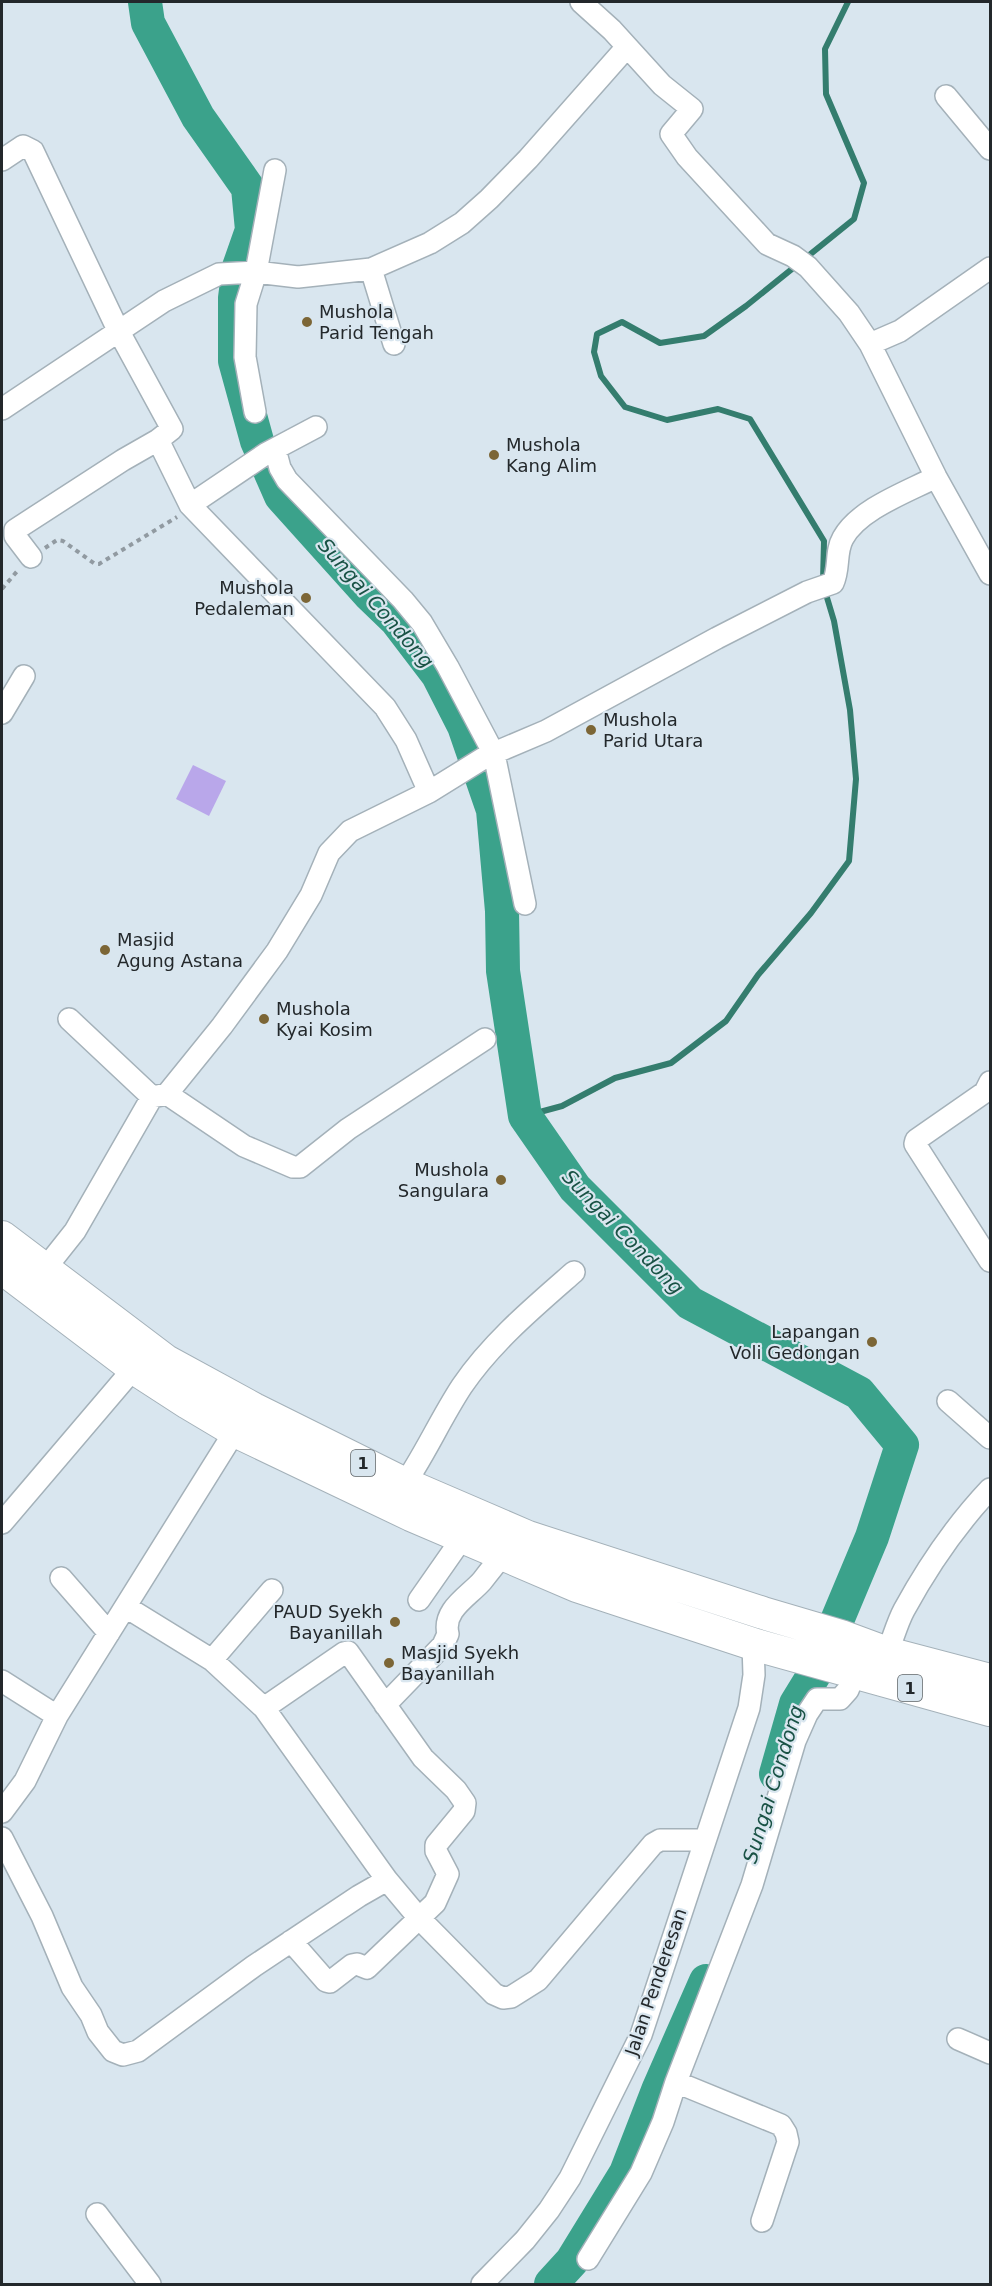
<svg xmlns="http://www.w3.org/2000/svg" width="992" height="2286" viewBox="0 0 992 2286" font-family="'DejaVu Sans',sans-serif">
  <rect width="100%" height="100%" fill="#d9e6ef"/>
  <!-- green -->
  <path fill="#b9a7ea" d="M 193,765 L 226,781 L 209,816 L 176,799 Z"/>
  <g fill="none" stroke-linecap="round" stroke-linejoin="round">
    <!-- stream -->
    <path stroke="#347d6e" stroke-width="6" d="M 823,581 L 824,541 L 750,419 L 718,409 L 667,420 L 625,407 L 601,376 L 594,352 L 597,334 L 622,322 L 660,343 L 704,336 L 746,306 L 854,219 L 864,183 L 826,94 L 825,49 L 848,2
      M 525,1116 L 562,1106 L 615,1078 L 671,1063 L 726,1021 L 758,975 L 811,913 L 849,861 L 856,779 L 850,710 L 834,621 L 825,591"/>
    <!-- river -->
    <path stroke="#3ba28b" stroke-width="34" d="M 145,2 L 148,23 L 198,117 L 248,188 L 252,230 L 239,267 L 235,298 L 235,361 L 257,441 L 281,496 L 369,594 L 396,620 L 438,675 L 464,726 L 493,810 L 502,911 L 503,971 L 525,1116 L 575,1188 L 690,1303 L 859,1393 L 902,1445 L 872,1537 L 815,1673 L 796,1704 L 776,1774
      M 551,2284 L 572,2261 L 626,2173 L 659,2088 L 706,1981"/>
    <defs>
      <path id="minor" d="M 581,2 L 612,30 L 662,85 L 692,109 L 671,134 L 687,157 L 767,244 L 793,256 L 808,267 L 849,313 L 870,344 L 936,477 L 990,574
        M 946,96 L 990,149
        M 2,160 L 23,146 L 33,151 L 118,330 L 172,429 L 158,440 L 123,460 L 15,530 L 15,536 L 31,557
        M 371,269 L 394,344
        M 870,344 L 900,331 L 990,268
        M 2,409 L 164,301 L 219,274 L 256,272 L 298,277 L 371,269 L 430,243 L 462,223 L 489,199 L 528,159 L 626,48
        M 255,412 L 245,357 L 246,304 L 256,272 L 275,170
        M 158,440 L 190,505 L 385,707 L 406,740 L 429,792
        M 275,449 L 280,468 L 287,480 L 403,600 L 422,623 L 448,667 L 494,754 L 525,904
        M 190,505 L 267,453 L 316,427
        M 2,713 L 24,676
        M 69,1019 L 152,1097
        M 990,1082 L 985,1092 L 916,1140 L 915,1144 L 990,1261
        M 167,1094 L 244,1146 L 293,1167 L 300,1167 L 348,1129 L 485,1039
        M 44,1270 L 75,1231 L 152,1097 L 167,1094 L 222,1026 L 277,951 L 311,895 L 329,853 L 350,831 L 429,792 L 487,756 L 546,731 L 717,638 L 807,592 L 833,583 C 840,568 835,552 843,538 C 859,509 907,492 936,477
        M 948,1401 L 990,1438
        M 399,1492 C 423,1459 439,1421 462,1386 C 492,1342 534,1307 574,1272
        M 2,1523 L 134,1368
        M 61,1578 L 109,1633
        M 419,1600 L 463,1537
        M 126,1607 L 212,1660 L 272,1590
        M 887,1653 C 893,1639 897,1623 904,1610 C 928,1566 956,1525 990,1489
        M 212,1660 L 264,1708 L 344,1653 L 348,1652 L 423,1758 L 456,1790 L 465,1803 L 464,1811 L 436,1845 L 436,1851 L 448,1874 L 435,1903 L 367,1968 L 357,1964 L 352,1965 L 330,1982 L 326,1981 L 291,1941
        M 2,1681 L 57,1716
        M 385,1705 L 443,1645 L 448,1634 C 442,1610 469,1596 482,1581 C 489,1572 496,1563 503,1555
        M 264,1708 L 387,1880
        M 2,1812 L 25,1781 L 57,1716 L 235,1431
        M 2,1838 L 42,1916 L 72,1987 L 91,2015 L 98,2032 L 113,2051 L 123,2055 L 138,2051 L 254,1966 L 359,1896 L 387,1880 L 418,1917 L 494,1994 L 503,1998 L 511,1997 L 538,1980 L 653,1844 L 660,1840 L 705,1840
        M 958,2039 L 990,2053
        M 676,2082 L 781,2125 L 786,2133 L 788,2142 L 762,2221
        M 97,2214 L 150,2284
        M 588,2259 L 641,2173 L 663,2122 L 676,2082 L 752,1885 L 795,1741 L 807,1714 L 817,1699 L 840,1699 L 848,1690 L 855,1673
        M 482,2284 L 525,2240 L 549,2210 L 570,2178 L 641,2035 L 749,1708 L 754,1675 L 753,1644"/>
      <path id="highway" d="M 2,1237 L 166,1361 L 254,1409 L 405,1484 L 528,1537 L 763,1613 L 841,1636 L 887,1653 L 990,1680
        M 2,1268 L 134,1368 L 188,1403 L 235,1431 L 411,1515 L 577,1586 L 756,1645 L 990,1710"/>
    </defs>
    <!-- minor casing -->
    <use href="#minor" stroke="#a4b1b9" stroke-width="24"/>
    <!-- highway casing -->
    <use href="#highway" stroke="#a4b1b9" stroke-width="34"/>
    <!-- path -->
    <path stroke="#919aa1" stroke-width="4" stroke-dasharray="4.5 4.5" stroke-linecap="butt" d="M 45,548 L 57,540 L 63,541 L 95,564 L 99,564 L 177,517
      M 2,589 L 19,569"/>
    <!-- minor -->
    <use href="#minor" stroke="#fff" stroke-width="21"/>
    <!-- highway -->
    <use href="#highway" stroke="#fff" stroke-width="32"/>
  </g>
  <!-- markers -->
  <g fill="#7c6636" stroke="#d9e6ef" stroke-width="2">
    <circle cx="307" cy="322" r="6"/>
    <circle cx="494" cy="455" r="6"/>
    <circle cx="306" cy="598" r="6"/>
    <circle cx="591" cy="730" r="6"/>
    <circle cx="105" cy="950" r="6"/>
    <circle cx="264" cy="1019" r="6"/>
    <circle cx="501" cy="1180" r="6"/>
    <circle cx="872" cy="1342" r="6"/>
    <circle cx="395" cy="1622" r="6"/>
    <circle cx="389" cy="1663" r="6"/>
  </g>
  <g text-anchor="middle" stroke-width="4.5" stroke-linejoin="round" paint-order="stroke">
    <!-- shield labels -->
    <g fill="#d9e6ef" stroke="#5a6166" stroke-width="1.5">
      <rect x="351" y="1450" width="24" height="26" rx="4.5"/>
      <rect x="898" y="1675" width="24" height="26" rx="4.5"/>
    </g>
    <g font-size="16" font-weight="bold" fill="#23282b">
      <text x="363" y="1469">1</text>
      <text x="910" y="1694">1</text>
    </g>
    <!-- poi labels -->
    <g font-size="18" fill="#23282b" stroke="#d9e6ef" text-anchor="start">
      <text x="319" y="318">Mushola<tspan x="319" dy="21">Parid Tengah</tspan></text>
      <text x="506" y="451">Mushola<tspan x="506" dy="21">Kang Alim</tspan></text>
      <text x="294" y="594" text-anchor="end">Mushola<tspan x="294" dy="21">Pedaleman</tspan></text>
      <text x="603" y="726">Mushola<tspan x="603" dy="21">Parid Utara</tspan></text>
      <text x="117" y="946">Masjid<tspan x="117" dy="21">Agung Astana</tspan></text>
      <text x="276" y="1015">Mushola<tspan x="276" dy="21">Kyai Kosim</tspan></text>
      <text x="489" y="1176" text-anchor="end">Mushola<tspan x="489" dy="21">Sangulara</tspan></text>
      <text x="860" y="1338" text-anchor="end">Lapangan<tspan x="860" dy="21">Voli Gedongan</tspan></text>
      <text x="383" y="1618" text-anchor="end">PAUD Syekh<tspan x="383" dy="21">Bayanillah</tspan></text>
      <text x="401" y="1659">Masjid Syekh<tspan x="401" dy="21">Bayanillah</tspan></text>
    </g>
    <!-- street labels -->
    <g font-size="18" fill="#23282b" stroke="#d9e6ef">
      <text transform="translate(656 1982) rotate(-71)" y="6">Jalan Penderesan</text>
    </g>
    <!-- water labels -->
    <g font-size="20" font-style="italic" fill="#195245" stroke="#d9e6ef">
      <text transform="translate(376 603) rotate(49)" y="7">Sungai Condong</text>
      <text transform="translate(623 1232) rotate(46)" y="7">Sungai Condong</text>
      <text transform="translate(773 1784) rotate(-73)" y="7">Sungai Condong</text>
    </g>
  </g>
  <!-- border -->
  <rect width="992" height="2286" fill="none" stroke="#23282b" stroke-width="6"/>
</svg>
